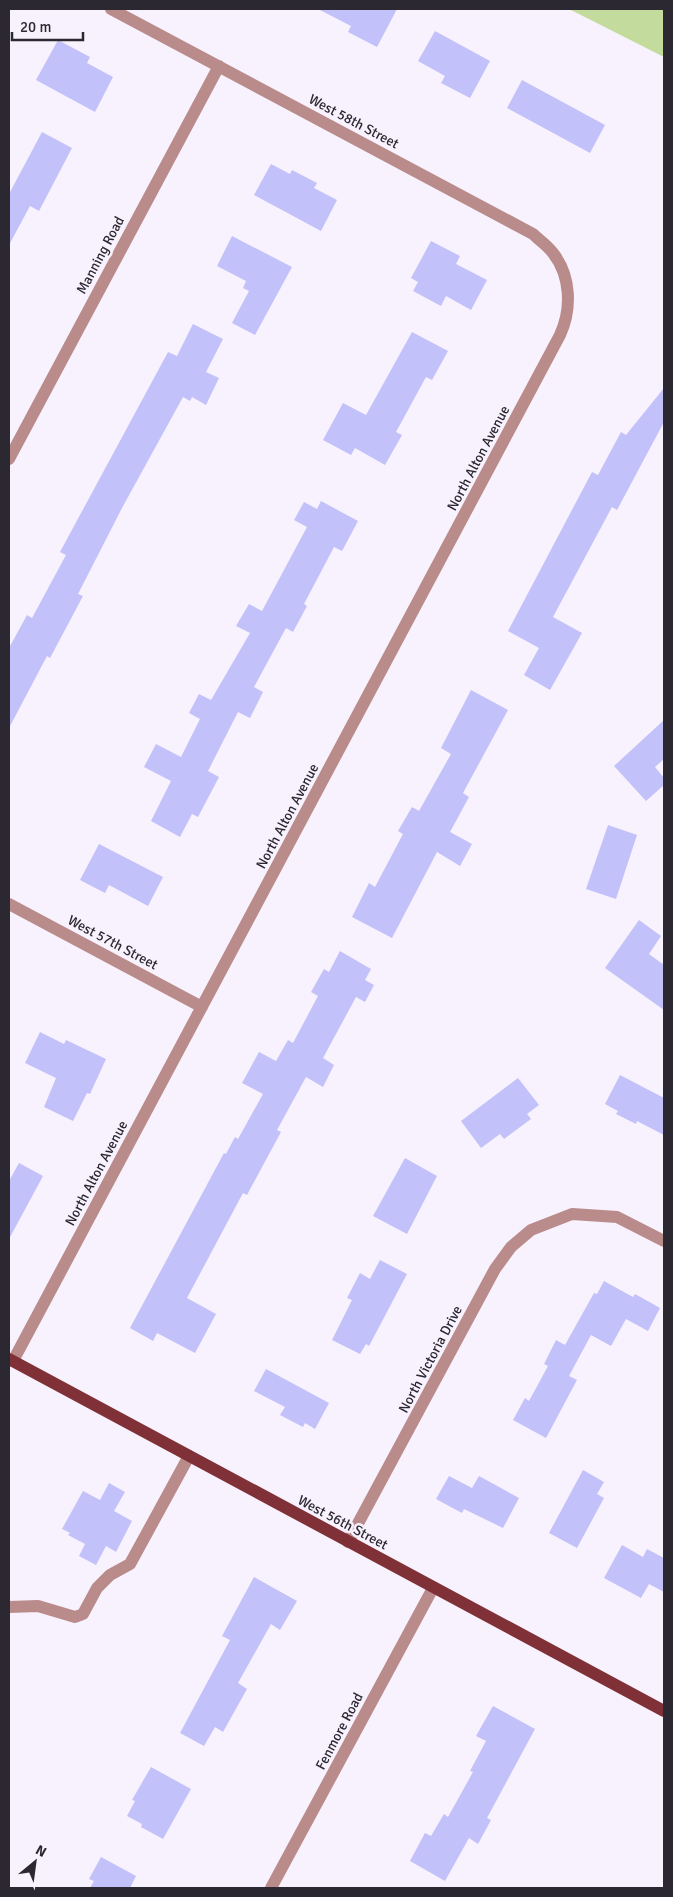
<svg xmlns="http://www.w3.org/2000/svg" width="673" height="1897" viewBox="0 0 673 1897" font-family="Signika,sans-serif">
  <rect width="100%" height="100%" fill="#f7f2fd"/>
  <!-- green -->
  <path fill="#c3db9c" d="M 569,9 L 664,9 L 664,57 Z"/>
  <!-- building -->
  <path fill="#c3c1f9" d="M 318,9 L 397,9 L 377,47 L 348,32 L 351,26 Z
    M 435,31 L 490,61 L 470,98 L 441,83 L 445,76 L 418,61 Z
    M 58,40 L 90,57 L 87,63 L 113,77 L 95,112 L 36,80 Z
    M 522,80 L 605,125 L 590,153 L 507,108 Z
    M 42,132 L 72,148 L 39,211 L 30,206 L 9,245 L 9,194 Z
    M 271,164 L 290,174 L 292,170 L 317,183 L 314,188 L 337,200 L 321,231 L 254,195 Z
    M 232,236 L 292,267 L 255,335 L 232,323 L 249,291 L 243,288 L 246,281 L 217,266 Z
    M 431,241 L 460,256 L 456,264 L 487,280 L 471,310 L 446,296 L 441,306 L 413,291 L 418,282 L 411,278 Z
    M 193,324 L 223,339 L 206,372 L 219,378 L 206,405 L 192,397 L 190,401 L 183,397 L 122,508 L 78,594 L 83,596 L 50,658 L 47,656 L 9,728 L 9,648 L 27,615 L 32,618 L 66,555 L 60,552 L 168,352 L 177,356 Z
    M 412,332 L 448,351 L 432,380 L 426,377 L 396,432 L 402,435 L 385,465 L 355,448 L 351,455 L 323,440 L 343,403 L 366,415 Z
    M 664,388 L 664,422 L 617,510 L 612,507 L 553,617 L 582,633 L 550,690 L 524,675 L 539,648 L 508,631 L 592,472 L 598,475 L 621,432 L 626,435 Z
    M 321,501 L 358,521 L 342,551 L 334,547 L 304,604 L 307,606 L 293,632 L 286,628 L 254,687 L 263,692 L 250,718 L 238,712 L 208,771 L 219,777 L 198,817 L 192,814 L 180,837 L 151,821 L 171,781 L 144,767 L 156,744 L 181,757 L 200,719 L 189,713 L 199,694 L 211,700 L 250,633 L 236,626 L 249,604 L 262,611 L 307,527 L 294,520 L 304,502 L 317,509 Z
    M 471,690 L 508,710 L 463,793 L 469,797 L 450,832 L 472,844 L 460,866 L 437,852 L 392,938 L 352,917 L 369,883 L 375,887 L 403,834 L 398,831 L 412,807 L 419,811 L 451,754 L 441,748 Z
    M 664,720 L 664,759 L 655,767 L 664,778 L 664,785 L 646,801 L 614,766 Z
    M 608,825 L 637,835 L 616,899 L 586,889 Z
    M 99,844 L 163,877 L 148,906 L 109,885 L 105,893 L 80,880 Z
    M 639,920 L 661,936 L 649,954 L 664,965 L 664,1010 L 605,968 Z
    M 340,951 L 371,969 L 365,980 L 374,985 L 365,1002 L 356,997 L 323,1058 L 334,1065 L 323,1087 L 306,1077 L 277,1130 L 281,1132 L 247,1195 L 243,1193 L 187,1298 L 216,1314 L 195,1353 L 157,1333 L 153,1341 L 130,1328 L 224,1153 L 226,1154 L 235,1137 L 238,1139 L 263,1094 L 242,1083 L 259,1052 L 276,1061 L 288,1040 L 293,1043 L 318,996 L 311,992 L 324,969 L 329,972 Z
    M 40,1032 L 64,1044 L 66,1040 L 106,1059 L 90,1094 L 87,1093 L 73,1121 L 44,1107 L 56,1078 L 25,1063 Z
    M 620,1075 L 664,1098 L 664,1135 L 637,1121 L 636,1124 L 616,1114 L 618,1111 L 605,1104 Z
    M 518,1078 L 539,1105 L 527,1114 L 531,1119 L 504,1139 L 500,1134 L 481,1148 L 461,1121 Z
    M 405,1158 L 437,1176 L 407,1234 L 373,1216 Z
    M 19,1163 L 43,1176 L 9,1239 L 9,1181 Z
    M 380,1260 L 407,1274 L 369,1346 L 366,1344 L 360,1354 L 332,1340 L 352,1300 L 347,1298 L 360,1273 L 370,1279 Z
    M 604,1281 L 633,1297 L 635,1294 L 660,1308 L 648,1331 L 626,1319 L 611,1346 L 591,1335 L 569,1376 L 577,1380 L 546,1438 L 513,1420 L 525,1398 L 529,1401 L 548,1366 L 544,1364 L 556,1340 L 565,1345 L 594,1293 L 597,1294 Z
    M 266,1369 L 329,1403 L 315,1429 L 305,1423 L 303,1427 L 280,1415 L 285,1407 L 254,1391 Z
    M 583,1470 L 604,1482 L 597,1494 L 604,1498 L 577,1548 L 549,1533 Z
    M 449,1476 L 472,1488 L 479,1476 L 519,1498 L 503,1528 L 464,1509 L 462,1513 L 436,1499 Z
    M 109,1483 L 125,1492 L 114,1511 L 132,1521 L 116,1552 L 106,1546 L 96,1565 L 79,1556 L 85,1544 L 68,1535 L 70,1533 L 62,1529 L 83,1491 L 100,1500 Z
    M 622,1545 L 643,1557 L 647,1549 L 664,1558 L 664,1592 L 649,1584 L 641,1598 L 604,1578 Z
    M 254,1577 L 297,1601 L 280,1630 L 271,1624 L 238,1683 L 247,1689 L 223,1732 L 215,1727 L 204,1746 L 180,1733 L 230,1640 L 222,1636 Z
    M 493,1706 L 535,1729 L 487,1818 L 491,1820 L 478,1844 L 469,1838 L 445,1881 L 410,1861 L 425,1833 L 431,1836 L 444,1814 L 448,1817 L 473,1772 L 470,1771 L 486,1741 L 476,1736 Z
    M 151,1767 L 191,1789 L 163,1839 L 141,1827 L 142,1824 L 127,1816 L 135,1801 L 132,1800 Z
    M 101,1857 L 136,1876 L 130,1888 L 90,1888 L 94,1881 L 89,1879 Z"/>
  <g fill="none" stroke-linecap="round" stroke-linejoin="round">
    <!-- service -->
    <path stroke="#ba8b8b" stroke-width="12" d="M 9,1607 L 38,1606 L 75,1617 L 83,1614 L 97,1588 L 110,1575 L 130,1564 L 189,1456"/>
    <!-- minor -->
    <path stroke="#ba8b8b" stroke-width="12" d="M 9,459 L 219,66
      M 9,904 L 202,1007
      M 13,1361 L 560,335 C 572,309 571,276 553,253 C 547,245 539,240 533,234 L 111,9
      M 348,1542 L 495,1269 L 511,1247 L 531,1230 L 572,1214 L 617,1217 L 664,1241
      M 271,1888 L 433,1588"/>
    <!-- primary -->
    <path stroke="#803137" stroke-width="12" d="M 9,1359 L 664,1711"/>
  </g>
  <g text-anchor="middle" stroke-width="5" stroke-linejoin="round" paint-order="stroke">
    <!-- street labels -->
    <g font-size="14" fill="#2c2832" stroke="#f7f2fd">
      <text transform="translate(354 121) rotate(28)" y="5">West 58th Street</text>
      <text transform="translate(100 255) rotate(-62)" y="5">Manning Road</text>
      <text transform="translate(478 458) rotate(-62)" y="5">North Alton Avenue</text>
      <text transform="translate(287 816) rotate(-62)" y="5">North Alton Avenue</text>
      <text transform="translate(113 942) rotate(28)" y="5">West 57th Street</text>
      <text transform="translate(96 1173) rotate(-62)" y="5">North Alton Avenue</text>
      <text transform="translate(430 1359) rotate(-62)" y="5">North Victoria Drive</text>
      <text transform="translate(343 1522) rotate(28)" y="5">West 56th Street</text>
      <text transform="translate(339 1731) rotate(-62)" y="5">Fenmore Road</text>
    </g>
  </g>
  <!-- border -->
  <rect width="673" height="1897" fill="none" stroke="#2c2832" stroke-width="20"/>
  <!-- north arrow -->
  <g transform="translate(35 1862) rotate(29)" stroke="#f7f2fd" stroke-width="4" paint-order="stroke">
  <path d="M0-4L9 19L0 12L-9 19Z" fill="#2c2832"/>
  <text y="-8" font-size="14" font-weight="bold" text-anchor="middle" fill="#2c2832">N</text>
  </g>
  <!-- scale -->
  <path d="M12 32v8h71v-8" fill="none" stroke="#2c2832" stroke-width="2.5"/>
  <text x="20" y="32" font-size="15" fill="#2c2832" stroke="#f7f2fd" stroke-width="4" paint-order="stroke">20 m</text>
</svg>
